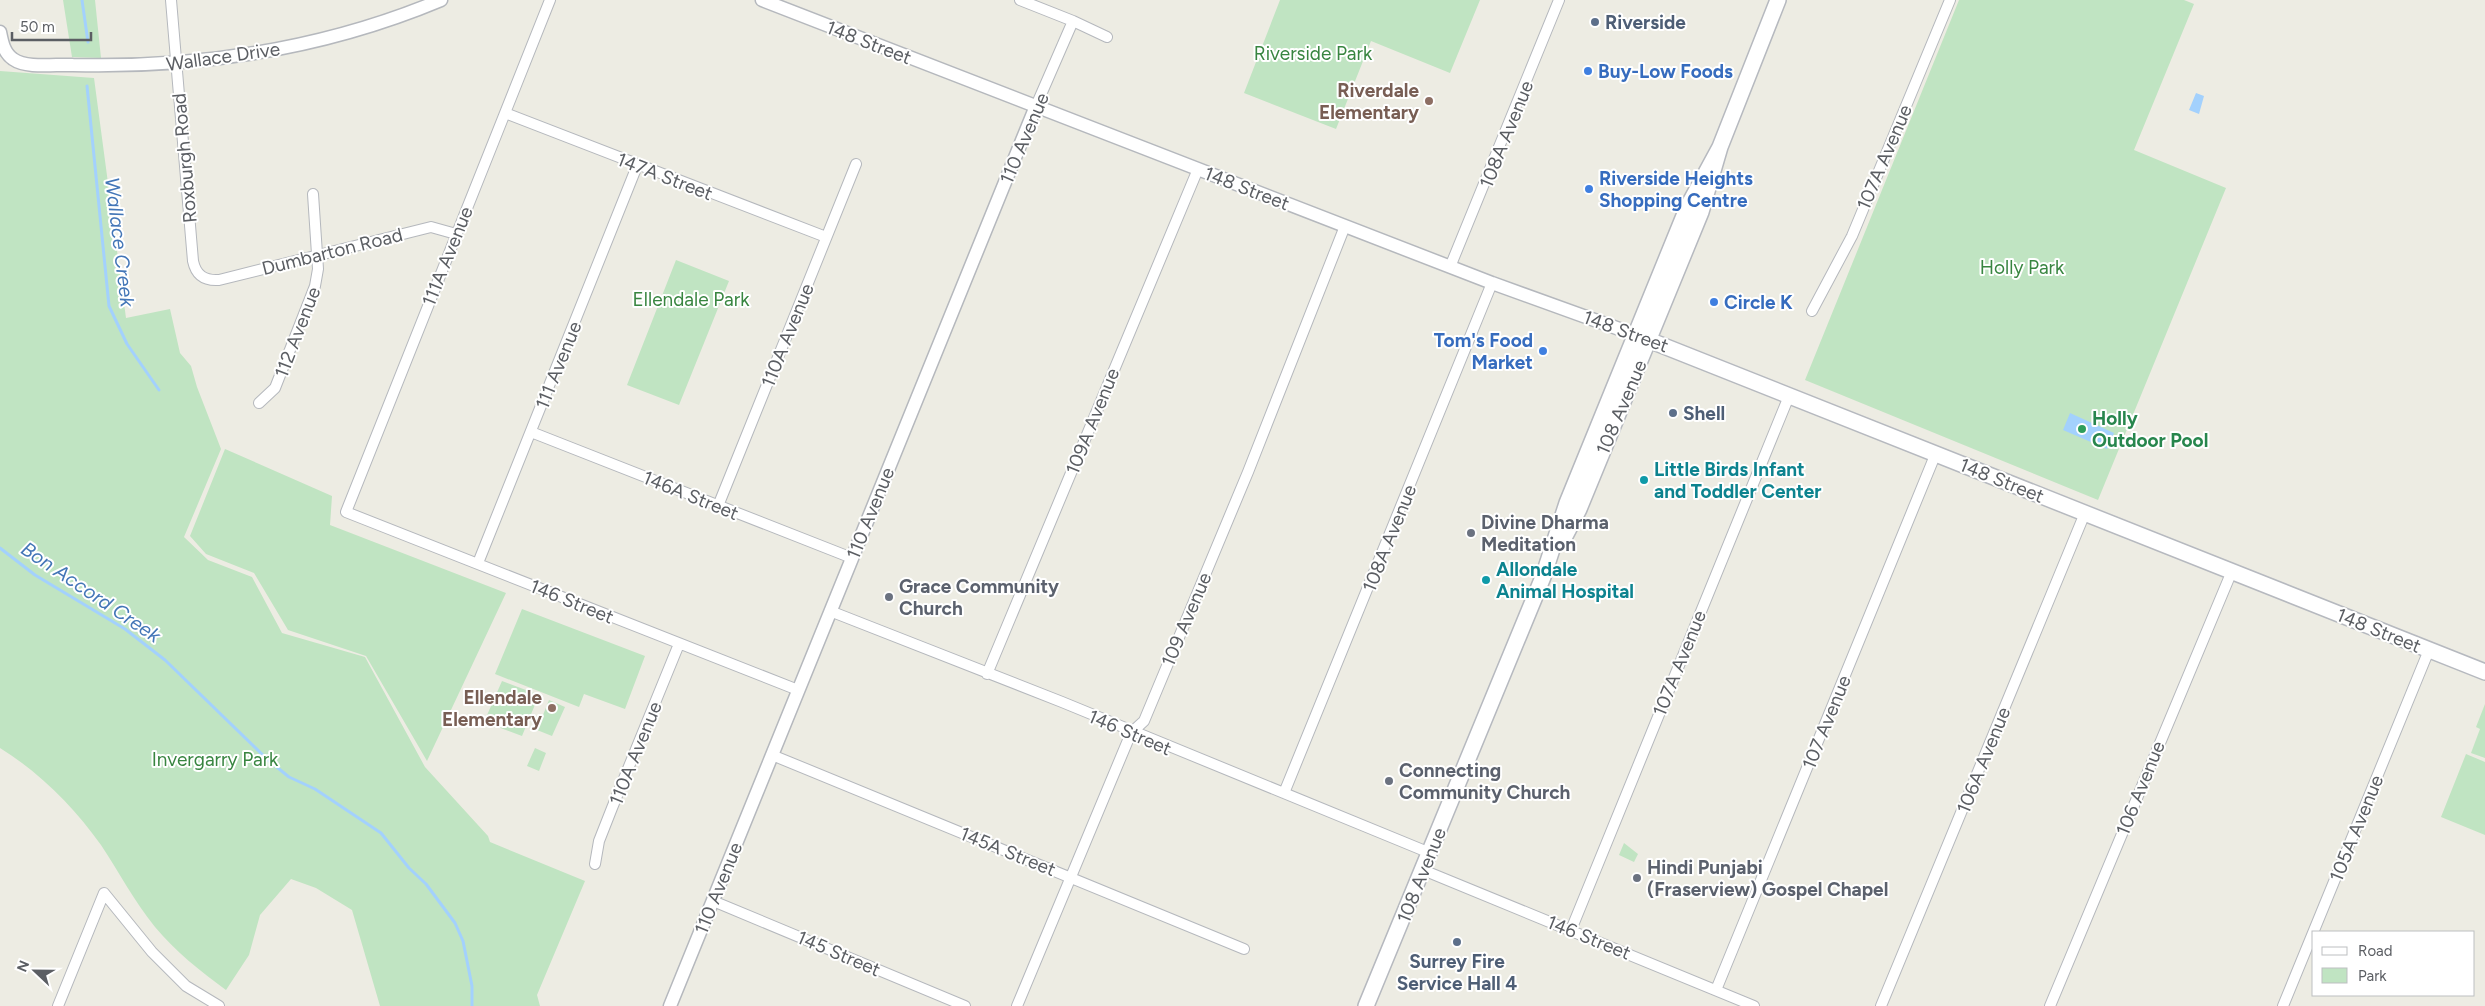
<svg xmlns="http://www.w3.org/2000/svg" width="2485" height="1006" viewBox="0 0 2485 1006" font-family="Figtree,sans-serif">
  <rect width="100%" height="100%" fill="#edece3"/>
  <!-- green -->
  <path fill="#c0e4c2" d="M 63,0 L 95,0 L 101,58 L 72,57 Z
    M 1280,0 L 1480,0 L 1450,73 L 1371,41 L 1336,129 L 1244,93 Z
    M 1959,0 L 2184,0 L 2194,4 L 2134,150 L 2226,188 L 2098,500 L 1805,380 Z
    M 0,71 L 94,78 L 126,318 L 170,309 L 180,353 L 191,366 L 197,387 L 221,449 L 184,537 L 208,560 L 252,577 L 282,633 L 365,657 L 425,767 L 488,836 L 490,842 L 585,881 L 537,995 L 540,1006 L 380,1006 L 352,910 L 316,888 L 291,879 L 260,915 L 249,955 L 226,990 C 200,971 175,951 155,927 C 134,901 119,872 101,845 C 74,807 39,772 0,748 Z
    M 676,260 L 729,281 L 679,405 L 627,385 Z
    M 225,449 L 332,496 L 330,525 L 506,593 L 427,761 L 366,656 L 288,630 L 254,573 L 206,554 L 190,536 Z
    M 522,609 L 645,656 L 625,709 L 584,694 L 579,707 L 495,674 Z
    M 502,681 L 539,695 L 522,736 L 484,722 Z
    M 549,700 L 565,707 L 552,736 L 537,730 Z
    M 2485,704 L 2485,758 L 2471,753 L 2480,729 L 2476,727 Z
    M 535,748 L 546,753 L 539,771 L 527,766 Z
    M 2466,754 L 2485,762 L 2485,835 L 2441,817 Z
    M 1624,843 L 1638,854 L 1634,862 L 1619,855 Z"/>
  <!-- water -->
  <path fill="#a3d1fd" d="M 2196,93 L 2204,96 L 2199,114 L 2189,110 Z
    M 2070,413 L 2114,433 L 2107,449 L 2063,430 Z"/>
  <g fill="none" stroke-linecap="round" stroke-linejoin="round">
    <!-- stream -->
    <path stroke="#a3d1fd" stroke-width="3" d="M 82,0 L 88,42
      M 87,86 L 109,306 L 127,344 L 159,390
      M 0,548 L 35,575 L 125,629 L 165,660 L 268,760 L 289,777 L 315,789 L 381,833 L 409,868 L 426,884 L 455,923 L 463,941 L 472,986 L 472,1006"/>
    <defs>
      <path id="minor" d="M 171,0 L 193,261 C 196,275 204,281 219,280 L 431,227 L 456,234
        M 550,0 L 346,512 L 798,690
        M 1020,0 L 1073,21 L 1107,37
        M 1036,106 L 1073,21
        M 505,113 L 826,237
        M 1450,267 L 1559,0
        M 1812,311 L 1852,236 L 1950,0
        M 259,403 L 275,388 L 315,286 L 318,269 L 313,194
        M 531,432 L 852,558
        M 718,506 L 856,164
        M 478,563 L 637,166
        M 830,611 L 1062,702 L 1430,853
        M 987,674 L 1198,169
        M 772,755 L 1244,949
        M 1284,793 L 1492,283
        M 595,864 L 599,841 L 612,808 L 679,644
        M 1423,870 L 1754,1006
        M 713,901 L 965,1006
        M 1571,930 L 1789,396
        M 1716,990 L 1936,453
        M 58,1006 L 104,893 L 152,952 L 186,986 L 219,1006
        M 1017,1006 L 1131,733 L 1144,721 L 1248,472 L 1345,226
        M 1881,1006 L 2085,513
        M 2050,1006 L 2232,571
        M 2283,1006 L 2429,650"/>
      <path id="tertiary" d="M 762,0 L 1492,283 L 1636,335
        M 0,32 C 2,42 4,53 13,59 C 27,69 56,64 73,65 C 200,68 324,49 441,0
        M 670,1006 L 1036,106"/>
      <path id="secondary" d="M 1636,335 L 2485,672
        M 1565,536 L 1579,509 L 1701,212 L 1720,147 L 1778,0
        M 1366,1006 L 1543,577 L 1567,503 L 1688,206 L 1720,147"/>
    </defs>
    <!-- minor casing -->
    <use href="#minor" stroke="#b5b8bd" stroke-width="12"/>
    <!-- tertiary casing -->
    <use href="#tertiary" stroke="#b5b8bd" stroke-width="15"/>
    <!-- secondary casing -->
    <use href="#secondary" stroke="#b6b9bf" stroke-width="18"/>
    <!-- minor -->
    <use href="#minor" stroke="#fff" stroke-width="10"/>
    <!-- tertiary -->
    <use href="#tertiary" stroke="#fff" stroke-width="12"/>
    <!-- secondary -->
    <use href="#secondary" stroke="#fff" stroke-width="15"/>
  </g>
  <!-- markers -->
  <g fill="#5c6f8a" stroke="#fff" stroke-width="2">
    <circle cx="1595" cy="22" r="5"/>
    <circle cx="1673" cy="413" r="5"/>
    <circle cx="1457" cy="942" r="5"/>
  </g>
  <g fill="#3f7fe0" stroke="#fff" stroke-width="2">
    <circle cx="1588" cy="71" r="5"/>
    <circle cx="1589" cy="189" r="5"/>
    <circle cx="1714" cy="302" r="5"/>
    <circle cx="1543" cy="351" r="5"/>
  </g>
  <g fill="#8d6e63" stroke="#fff" stroke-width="2">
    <circle cx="1429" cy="101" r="5"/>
    <circle cx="552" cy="708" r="5"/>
  </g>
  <circle fill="#2e9e5b" stroke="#fff" stroke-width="2" cx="2082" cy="429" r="5"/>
  <g fill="#0f9aa8" stroke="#fff" stroke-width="2">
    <circle cx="1644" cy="480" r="5"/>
    <circle cx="1486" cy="580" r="5"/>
  </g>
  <g fill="#6b7280" stroke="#fff" stroke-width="2">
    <circle cx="1471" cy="533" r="5"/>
    <circle cx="889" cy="597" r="5"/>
    <circle cx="1389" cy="781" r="5"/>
    <circle cx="1637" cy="878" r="5"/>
  </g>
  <g text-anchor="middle" stroke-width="4" stroke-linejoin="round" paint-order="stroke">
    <!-- service labels -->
    <g font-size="19" font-weight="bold" fill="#4e5e75" stroke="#fff" text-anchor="start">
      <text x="1605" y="29">Riverside</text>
      <text x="1683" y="420">Shell</text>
      <text x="1457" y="968" text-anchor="middle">Surrey Fire<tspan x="1457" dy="22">Service Hall 4</tspan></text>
    </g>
    <!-- street labels -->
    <g font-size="19" fill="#5b5e63" stroke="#fff">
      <text transform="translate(869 42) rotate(21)" y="7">148 Street</text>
      <text transform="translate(223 56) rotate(-8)" y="7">Wallace Drive</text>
      <text transform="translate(1506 134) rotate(-68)" y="7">108A Avenue</text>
      <text transform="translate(1024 138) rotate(-67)" y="7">110 Avenue</text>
      <text transform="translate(1884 157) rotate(-67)" y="7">107A Avenue</text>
      <text transform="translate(184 158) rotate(-95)" y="7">Roxburgh Road</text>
      <text transform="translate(665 176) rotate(21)" y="7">147A Street</text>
      <text transform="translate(1247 188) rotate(21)" y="7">148 Street</text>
      <text transform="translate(332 251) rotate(-14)" y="7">Dumbarton Road</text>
      <text transform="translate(447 256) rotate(-68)" y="7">111A Avenue</text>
      <text transform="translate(1626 331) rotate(20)" y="7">148 Street</text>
      <text transform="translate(297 332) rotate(-69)" y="7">112 Avenue</text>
      <text transform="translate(787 335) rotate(-68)" y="7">110A Avenue</text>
      <text transform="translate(558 365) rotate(-68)" y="7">111 Avenue</text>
      <text transform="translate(1621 407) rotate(-67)" y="7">108 Avenue</text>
      <text transform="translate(1092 421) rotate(-68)" y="7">109A Avenue</text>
      <text transform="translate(2002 480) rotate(22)" y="7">148 Street</text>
      <text transform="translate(691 495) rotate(22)" y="7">146A Street</text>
      <text transform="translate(870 513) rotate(-68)" y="7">110 Avenue</text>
      <text transform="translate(1389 538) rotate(-68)" y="7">108A Avenue</text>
      <text transform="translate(572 601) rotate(22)" y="7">146 Street</text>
      <text transform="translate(1186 619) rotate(-67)" y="7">109 Avenue</text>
      <text transform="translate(2379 630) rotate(22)" y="7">148 Street</text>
      <text transform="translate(1679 663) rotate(-68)" y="7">107A Avenue</text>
      <text transform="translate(1826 722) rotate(-68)" y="7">107 Avenue</text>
      <text transform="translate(1130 732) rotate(23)" y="7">146 Street</text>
      <text transform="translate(635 753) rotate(-68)" y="7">110A Avenue</text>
      <text transform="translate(1983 760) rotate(-68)" y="7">106A Avenue</text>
      <text transform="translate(2140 788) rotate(-68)" y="7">106 Avenue</text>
      <text transform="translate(2356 828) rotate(-68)" y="7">105A Avenue</text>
      <text transform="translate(1008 851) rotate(22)" y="7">145A Street</text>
      <text transform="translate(1421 875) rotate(-68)" y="7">108 Avenue</text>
      <text transform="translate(718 888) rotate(-68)" y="7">110 Avenue</text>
      <text transform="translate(1589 937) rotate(22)" y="7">146 Street</text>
      <text transform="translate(839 953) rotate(23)" y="7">145 Street</text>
    </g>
    <!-- park labels -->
    <g font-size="19" fill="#388540" stroke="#fff">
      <text x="1313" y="60">Riverside Park</text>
      <text x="2022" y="274">Holly Park</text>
      <text x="691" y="306">Ellendale Park</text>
      <text x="215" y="766">Invergarry Park</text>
    </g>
    <!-- shop labels -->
    <g font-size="19" font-weight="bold" fill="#366cbe" stroke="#fff" text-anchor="start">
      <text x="1598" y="78">Buy-Low Foods</text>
      <text x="1599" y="185">Riverside Heights<tspan x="1599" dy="22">Shopping Centre</tspan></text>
      <text x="1724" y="309">Circle K</text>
      <text x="1533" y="347" text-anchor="end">Tom's Food<tspan x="1533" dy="22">Market</tspan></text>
    </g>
    <!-- education labels -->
    <g font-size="19" font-weight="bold" fill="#785e54" stroke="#fff" text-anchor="end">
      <text x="1419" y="97">Riverdale<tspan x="1419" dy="22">Elementary</tspan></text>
      <text x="542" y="704">Ellendale<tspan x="542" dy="22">Elementary</tspan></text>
    </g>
    <!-- leisure labels -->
    <g font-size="19" font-weight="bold" fill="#27864d" stroke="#fff" text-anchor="start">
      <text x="2092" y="425">Holly<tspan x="2092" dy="22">Outdoor Pool</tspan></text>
    </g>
    <!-- culture labels -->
    <g font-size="19" font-weight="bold" fill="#0d838f" stroke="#fff" text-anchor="start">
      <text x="1654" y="476">Little Birds Infant<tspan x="1654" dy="22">and Toddler Center</tspan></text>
      <text x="1496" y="576">Allondale<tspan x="1496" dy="22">Animal Hospital</tspan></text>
    </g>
    <!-- worship labels -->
    <g font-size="19" font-weight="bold" fill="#5b616d" stroke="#fff" text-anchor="start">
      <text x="1481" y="529">Divine Dharma<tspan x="1481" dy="22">Meditation</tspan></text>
      <text x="899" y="593">Grace Community<tspan x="899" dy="22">Church</tspan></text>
      <text x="1399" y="777">Connecting<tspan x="1399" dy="22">Community Church</tspan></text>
      <text x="1647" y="874">Hindi Punjabi<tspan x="1647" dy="22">(Fraserview) Gospel Chapel</tspan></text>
    </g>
    <!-- water labels -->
    <g font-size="20" font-style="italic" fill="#4376b7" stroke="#fff">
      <text transform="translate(120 242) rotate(83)" y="7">Wallace Creek</text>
      <text transform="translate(91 592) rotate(34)" y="7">Bon Accord Creek</text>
    </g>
  </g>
  <!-- legend -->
  <rect x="2312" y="931" width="162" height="65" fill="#ffffff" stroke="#bdbfc1"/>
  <rect x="2322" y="947" width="25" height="8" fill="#ffffff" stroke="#bdbfc1"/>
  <text x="2358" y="956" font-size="15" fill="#5b5e63">Road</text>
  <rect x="2322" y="968" width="25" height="15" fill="#c0e4c2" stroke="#bdbfc1"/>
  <text x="2358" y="981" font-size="15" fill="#5b5e63">Park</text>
  <!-- north arrow -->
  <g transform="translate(35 971) rotate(292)" stroke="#ffffff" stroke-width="4" paint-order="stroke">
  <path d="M0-4L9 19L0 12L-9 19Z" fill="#5b5e63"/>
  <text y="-8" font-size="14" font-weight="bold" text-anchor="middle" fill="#5b5e63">N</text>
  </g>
  <!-- scale -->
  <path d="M12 32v8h79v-8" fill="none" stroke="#5b5e63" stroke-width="2.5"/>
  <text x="20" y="32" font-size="15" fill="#5b5e63" stroke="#ffffff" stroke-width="4" paint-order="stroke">50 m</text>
</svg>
